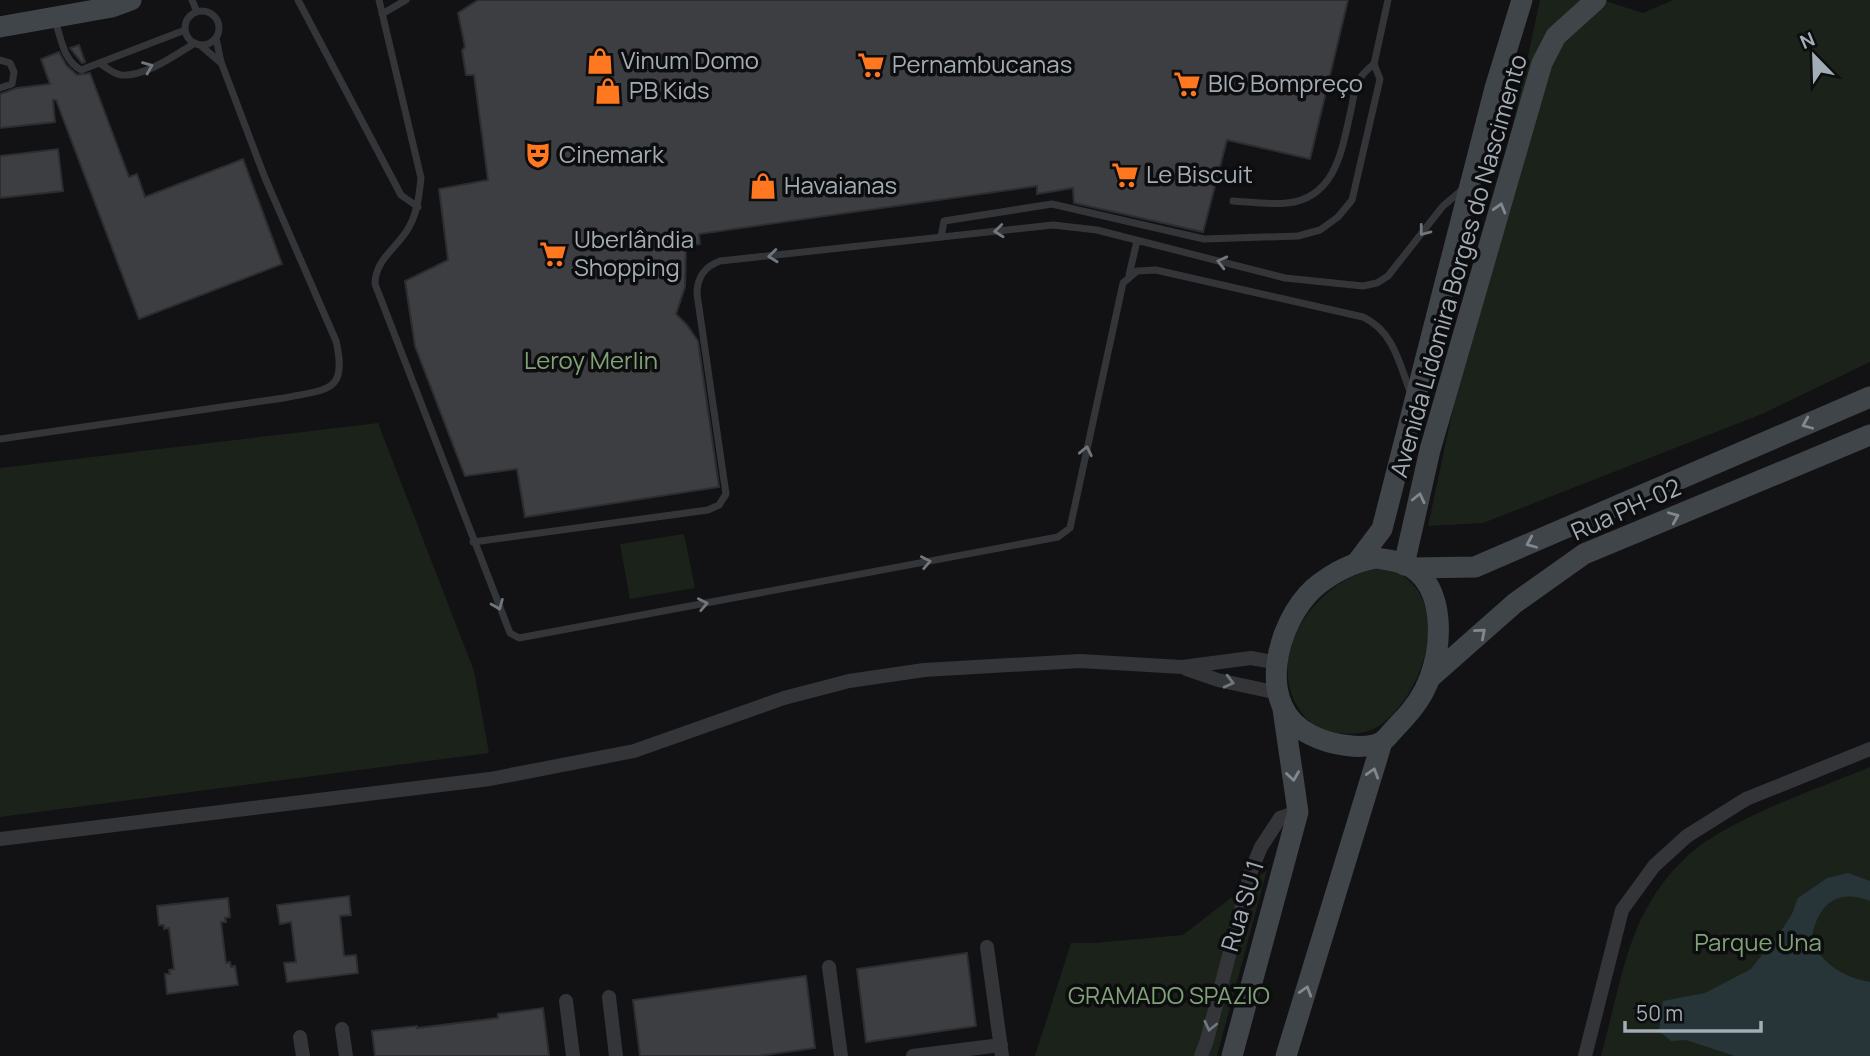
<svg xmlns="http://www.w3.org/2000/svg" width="1870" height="1056" viewBox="0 0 1870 1056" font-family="Manrope,sans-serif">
  <rect width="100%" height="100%" fill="#121214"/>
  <!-- green -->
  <path fill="#1b221a" d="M 1540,0 L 1602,0 L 1643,13 L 1673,0 L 1870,0 L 1870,362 L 1762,414 L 1483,523 L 1428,526 Z
    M 378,423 L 474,671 L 489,753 L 0,817 L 0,468 Z
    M 684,534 L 695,588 L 630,599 L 620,544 Z
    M 1376,569 C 1387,570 1398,571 1406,578 C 1451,614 1420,695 1383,723 C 1369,734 1353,735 1337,733 C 1326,732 1312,726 1305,717 C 1258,662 1314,580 1376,569 Z
    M 1870,767 L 1870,1056 L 1601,1056 C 1612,1016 1620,972 1635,933 C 1650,896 1676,860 1710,839 C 1754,810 1820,788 1870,767 Z
    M 1267,870 L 1217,1056 L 1035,1056 L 1071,943 L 1094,943 L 1183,935 Z"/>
  <!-- water -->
  <path fill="#273538" d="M 1848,873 L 1870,881 L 1870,901 C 1834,887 1816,908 1811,942 C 1825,965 1843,977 1870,982 L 1870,1056 L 1735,1056 L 1686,1040 L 1671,1041 L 1659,1031 L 1663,1001 L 1705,993 L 1751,969 L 1783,928 L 1792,914 L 1798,898 L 1827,878 Z"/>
  <!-- building -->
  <path fill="#3c3e41" stroke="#2c2d30" stroke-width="2" d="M 478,0 L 1348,0 L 1310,159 L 1227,140 L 1203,232 L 1074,203 L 1073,188 L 1037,194 L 1037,186 L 699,234 L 700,244 L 686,246 L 685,287 L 676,314 L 687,325 L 698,341 L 719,487 L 525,517 L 517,469 L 465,476 L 415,346 L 405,281 L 448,260 L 439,189 L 488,180 L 474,75 L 466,75 L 462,50 L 465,47 L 458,13 Z
    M 79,45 L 85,62 L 82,63 L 70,48 Z
    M 59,52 L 66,65 L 77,75 L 90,73 L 129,177 L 137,174 L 145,197 L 243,159 L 282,264 L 139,319 L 56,100 L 53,100 L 55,122 L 0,128 L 0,94 L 17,88 L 50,84 L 41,59 Z
    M 58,149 L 63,191 L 0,198 L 0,156 Z
    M 349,896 L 351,915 L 340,916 L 344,956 L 356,955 L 358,973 L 287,982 L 284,963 L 296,962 L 291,922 L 280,924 L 277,905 Z
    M 228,898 L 230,917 L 225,918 L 226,922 L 221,922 L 226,963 L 230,962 L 231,967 L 235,966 L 238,985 L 167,994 L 165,974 L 170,974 L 169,970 L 174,969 L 169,928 L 164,929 L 164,925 L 159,925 L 157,906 Z
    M 967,953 L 976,1026 L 866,1042 L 857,969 Z
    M 806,976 L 815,1048 L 759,1056 L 640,1056 L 633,1000 Z
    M 543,1008 L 549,1056 L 375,1056 L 372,1031 L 417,1026 L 417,1028 L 498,1018 L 498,1014 Z"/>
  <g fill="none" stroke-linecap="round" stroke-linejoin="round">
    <!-- lane -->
    <path stroke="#333539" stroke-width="7" d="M 192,0 L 197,12
      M 298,0 L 401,195 L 418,207
      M 379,0 L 421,178 C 419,197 417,216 406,232 C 394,250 375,261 375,284 L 510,633 L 519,638 L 1058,537 L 1070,528 L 1123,283 L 1137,271 L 1156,270 L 1363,317 C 1394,331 1400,366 1411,394
      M185 28a17 17 0 1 1 34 0a17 17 0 1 1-34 0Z
      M 382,14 L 406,0
      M 55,20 C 61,38 63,60 81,70 L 185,30
      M 200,45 L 220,62
      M 0,60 L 10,63 L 14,72 L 12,84 L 0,88
      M 101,64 C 107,68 113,74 121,75 C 145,77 175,55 195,43
      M 1233,201 C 1250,202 1270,205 1287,203 C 1336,198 1342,149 1351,110 C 1356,86 1354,80 1374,64
      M 941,237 L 944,221 L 1052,204 L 1204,239 L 1298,236 L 1320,230 L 1338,217 L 1352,200 L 1380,79 L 1374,64 L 1388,0
      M 1129,275 L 1137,241
      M 0,439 L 284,398 C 327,389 348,393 336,341 L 265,178 L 221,62 L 216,38
      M 473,542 L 708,510 L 719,505 L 726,494 L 697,294 C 697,277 704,267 720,261 L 1053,225 L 1097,230 L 1285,278 L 1363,286 L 1377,283 L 1388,276 L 1443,206 L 1462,190"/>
    <!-- street -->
    <path stroke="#333539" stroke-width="14" d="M 1186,669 L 1218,680 L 1278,693
      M 0,839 L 490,779 L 634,751 L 784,698 L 849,681 L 924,670 L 1080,661 L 1182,667 L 1251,658 L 1278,663
      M 987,947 L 1002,1056
      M 829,967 L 841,1056
      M 609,997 L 616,1056
      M 566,1001 L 573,1056
      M 342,1029 L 346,1056
      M 300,1037 L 303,1056
      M 913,1056 L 1001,1045
      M 1201,1056 L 1207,1040 L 1251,871 L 1261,847 L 1280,818 L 1298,812
      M 1585,1056 L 1622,910 L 1654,866 L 1687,836 L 1746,799 L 1870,749"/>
    <!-- secondary -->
    <path stroke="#404549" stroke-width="21" d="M 0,27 L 112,7 L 131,0
      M 1376,558 C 1388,560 1401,561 1412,568 C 1445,590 1442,644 1430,677 C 1424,695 1411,712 1398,725 C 1393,730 1388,737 1383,741 C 1366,752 1328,744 1311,735 C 1254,708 1276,623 1314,588 C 1332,573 1354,562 1376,558 Z
      M 1358,561 L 1382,529 L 1495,88 L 1522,0
      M 1404,565 L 1430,450 L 1542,63 L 1556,36 L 1596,0
      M 1412,568 L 1475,567 L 1870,397
      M 1430,678 L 1515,603 L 1584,554 L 1870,435
      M 1232,1056 L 1298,812 L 1283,709
      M 1286,1056 L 1382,742"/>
  </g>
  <!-- one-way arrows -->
  <defs><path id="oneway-chevron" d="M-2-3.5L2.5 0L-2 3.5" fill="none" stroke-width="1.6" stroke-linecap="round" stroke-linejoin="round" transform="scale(1.75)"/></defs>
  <g stroke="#70777d">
    <use href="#oneway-chevron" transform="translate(148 67) rotate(-22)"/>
    <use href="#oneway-chevron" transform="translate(999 231) rotate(174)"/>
    <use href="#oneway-chevron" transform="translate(1424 231) rotate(127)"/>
    <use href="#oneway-chevron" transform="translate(773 256) rotate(174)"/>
    <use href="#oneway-chevron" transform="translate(1222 262) rotate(-166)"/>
    <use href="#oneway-chevron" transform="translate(1086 451) rotate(-78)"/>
    <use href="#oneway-chevron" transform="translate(926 562) rotate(-11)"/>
    <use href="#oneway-chevron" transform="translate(703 604) rotate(-11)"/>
    <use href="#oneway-chevron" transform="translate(498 605) rotate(68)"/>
    <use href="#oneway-chevron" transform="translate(1229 682) rotate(14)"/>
    <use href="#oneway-chevron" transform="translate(1210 1026) rotate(103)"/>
  </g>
  <g stroke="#80898f">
    <use href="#oneway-chevron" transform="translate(1500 208) rotate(-74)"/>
    <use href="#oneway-chevron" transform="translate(1807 424) rotate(157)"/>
    <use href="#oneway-chevron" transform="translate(1419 498) rotate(-77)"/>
    <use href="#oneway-chevron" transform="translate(1674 517) rotate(-23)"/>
    <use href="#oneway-chevron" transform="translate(1531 543) rotate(157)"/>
    <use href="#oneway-chevron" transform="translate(1481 633) rotate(-41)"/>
    <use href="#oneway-chevron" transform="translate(1373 773) rotate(-73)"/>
    <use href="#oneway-chevron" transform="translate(1293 776) rotate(82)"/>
    <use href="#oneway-chevron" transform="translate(1306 991) rotate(-73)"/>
  </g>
  <!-- icons -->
  <defs>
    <symbol id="shop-bare" viewBox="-9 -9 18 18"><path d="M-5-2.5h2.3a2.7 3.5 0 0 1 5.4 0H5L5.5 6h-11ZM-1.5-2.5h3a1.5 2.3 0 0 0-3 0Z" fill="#ff781f" stroke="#0d0d0f" stroke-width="2.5" paint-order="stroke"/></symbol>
    <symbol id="supermarket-bare" viewBox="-9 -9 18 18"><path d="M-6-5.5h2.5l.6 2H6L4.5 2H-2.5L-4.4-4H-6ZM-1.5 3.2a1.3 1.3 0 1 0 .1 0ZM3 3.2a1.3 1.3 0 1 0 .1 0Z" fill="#ff781f" stroke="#0d0d0f" stroke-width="2.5" paint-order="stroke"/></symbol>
    <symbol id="theatre-bare" viewBox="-9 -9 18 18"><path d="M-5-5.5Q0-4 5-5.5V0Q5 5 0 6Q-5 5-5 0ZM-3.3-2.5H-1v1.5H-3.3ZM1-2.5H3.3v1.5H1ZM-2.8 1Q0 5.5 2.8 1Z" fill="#ff781f" stroke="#0d0d0f" stroke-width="2.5" paint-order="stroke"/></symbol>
  </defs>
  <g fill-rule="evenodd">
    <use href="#shop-bare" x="581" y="42" width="38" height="38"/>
    <use href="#supermarket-bare" x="852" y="46" width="38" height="38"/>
    <use href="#supermarket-bare" x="1168" y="65" width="38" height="38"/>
    <use href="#shop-bare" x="589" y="72" width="38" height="38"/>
    <use href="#theatre-bare" x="519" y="136" width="38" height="38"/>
    <use href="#supermarket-bare" x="1106" y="156" width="38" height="38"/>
    <use href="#shop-bare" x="744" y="167" width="38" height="38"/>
    <use href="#supermarket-bare" x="534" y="235" width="38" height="38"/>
  </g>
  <g text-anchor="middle" stroke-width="7" stroke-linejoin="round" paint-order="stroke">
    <!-- poi labels -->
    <g font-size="24" fill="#a2adb5" stroke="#0d0d0f" text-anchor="start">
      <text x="621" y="69">Vinum Domo</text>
      <text x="892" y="73">Pernambucanas</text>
      <text x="1208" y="92">BIG Bompreço</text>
      <text x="629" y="99">PB Kids</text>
      <text x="559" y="163">Cinemark</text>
      <text x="1146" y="183">Le Biscuit</text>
      <text x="784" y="194">Havaianas</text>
      <text x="574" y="248">Uberlândia<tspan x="574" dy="28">Shopping</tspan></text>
    </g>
    <!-- street labels -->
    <g font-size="24" fill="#a2adb5" stroke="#0d0d0f">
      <text transform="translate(1459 266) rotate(-74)" y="8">Avenida Lidomira Borges do Nascimento</text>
      <text transform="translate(1626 510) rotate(-24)" y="8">Rua PH-02</text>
      <text transform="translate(1243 906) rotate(-73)" y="8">Rua SU 1</text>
    </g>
    <!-- park labels -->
    <g font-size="24" fill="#80a277" stroke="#0d0d0f">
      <text x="591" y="369">Leroy Merlin</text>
      <text x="1758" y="951">Parque Una</text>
      <text x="1169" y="1004">GRAMADO SPAZIO</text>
    </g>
  </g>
  <!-- north arrow -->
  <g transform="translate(1814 56) rotate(337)" stroke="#0d0d0f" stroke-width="5" paint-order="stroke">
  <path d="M0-5L12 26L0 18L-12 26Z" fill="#a2adb5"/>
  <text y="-10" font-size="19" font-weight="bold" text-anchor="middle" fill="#a2adb5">N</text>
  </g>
  <!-- scale -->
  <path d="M1625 1021v10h136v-10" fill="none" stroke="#a2adb5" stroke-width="3.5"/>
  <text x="1636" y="1021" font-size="21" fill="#a2adb5" stroke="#0d0d0f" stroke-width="5" paint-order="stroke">50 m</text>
</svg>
